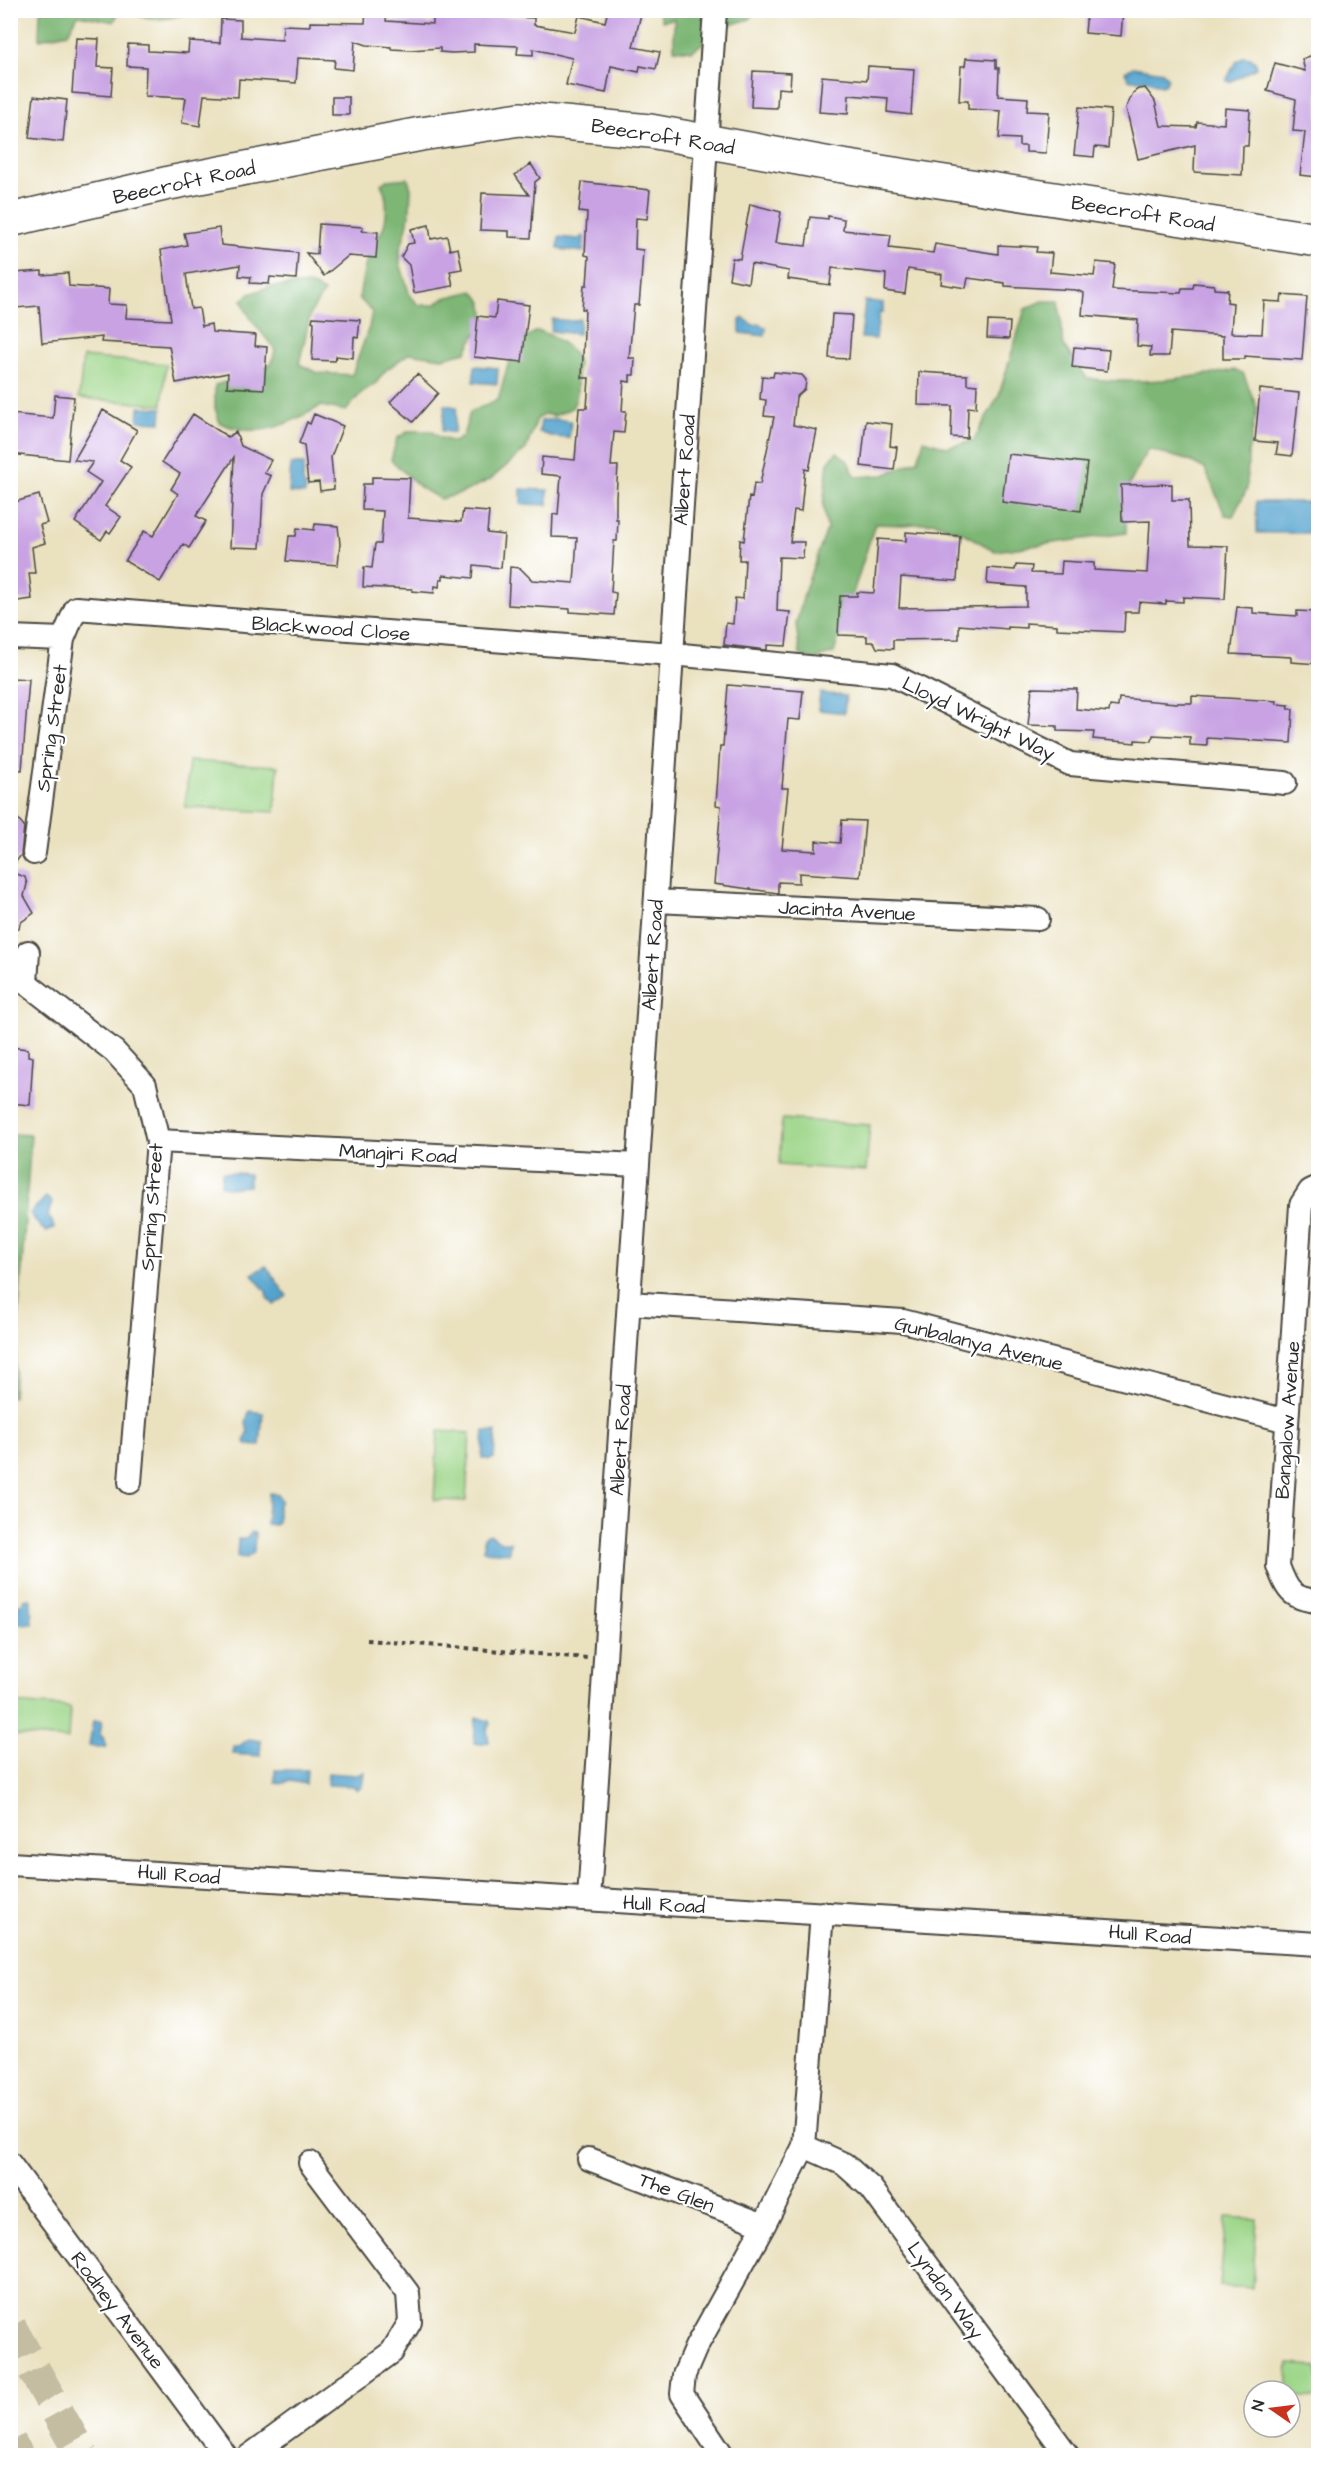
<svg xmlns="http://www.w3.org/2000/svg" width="1329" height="2466" viewBox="0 0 1329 2466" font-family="'Architects Daughter',sans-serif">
  <rect width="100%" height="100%" fill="#fff"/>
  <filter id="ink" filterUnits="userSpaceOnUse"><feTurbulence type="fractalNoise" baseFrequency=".0167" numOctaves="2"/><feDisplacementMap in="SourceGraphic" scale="12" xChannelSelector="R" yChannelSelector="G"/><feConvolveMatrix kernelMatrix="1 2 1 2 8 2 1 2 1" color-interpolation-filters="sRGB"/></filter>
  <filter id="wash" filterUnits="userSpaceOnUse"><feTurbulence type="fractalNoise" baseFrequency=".008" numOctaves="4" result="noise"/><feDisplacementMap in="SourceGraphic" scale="24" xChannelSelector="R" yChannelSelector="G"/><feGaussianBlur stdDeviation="1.35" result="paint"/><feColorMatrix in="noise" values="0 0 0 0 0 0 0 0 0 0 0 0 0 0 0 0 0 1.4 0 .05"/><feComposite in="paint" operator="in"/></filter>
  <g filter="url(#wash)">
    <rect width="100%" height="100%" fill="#eae1bf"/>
    <!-- green -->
    <path fill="#9cd588" stroke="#64805a" stroke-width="1.5" d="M 83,357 L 166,364 L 162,405 L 79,398 Z
      M 189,761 L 278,766 L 275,812 L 185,807 Z
      M 782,1119 L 870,1125 L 866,1171 L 779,1165 Z
      M 438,1431 L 470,1433 L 466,1501 L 434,1500 Z
      M 11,1703 L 70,1707 L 68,1739 L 11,1735 Z
      M 1226,2217 L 1257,2219 L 1252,2288 L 1220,2286 Z
      M 1289,2364 L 1318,2366 L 1318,2398 L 1290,2396 L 1290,2391 L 1287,2391 Z"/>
    <!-- forest -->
    <path fill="#7db674" stroke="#547050" stroke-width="1.5" d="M 40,11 L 40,10 L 119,11 L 114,22 L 78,15 L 68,33 L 39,39 Z
      M 127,11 L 191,10 L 191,11 C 169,21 150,22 127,11 Z
      M 658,11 L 756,11 L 750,19 L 729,25 L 692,51 L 674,49 L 674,19 L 662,21 Z
      M 408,178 L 411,189 L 410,209 L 407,227 L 400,250 L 400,263 L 410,296 L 419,305 L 434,305 L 444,298 L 473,291 C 497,312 476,330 466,352 L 442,358 L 410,353 L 386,370 L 376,383 L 361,393 L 346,411 L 321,406 C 286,425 259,440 220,423 L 215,408 L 215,385 L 260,372 L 272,363 L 275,350 C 263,332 248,321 242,300 L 250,294 L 268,287 L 309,284 L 324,292 L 311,312 L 299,364 L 318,373 L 352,375 L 369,327 L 372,312 L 359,298 C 362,280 365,263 371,246 C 373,239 379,237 382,231 C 388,217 388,196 381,184 L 387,180 Z
      M 1043,301 L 1059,301 L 1064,346 L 1087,378 C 1138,386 1186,378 1235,370 L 1243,373 L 1257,408 L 1248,453 L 1247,489 L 1233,516 L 1225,515 L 1205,469 L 1190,461 L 1148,449 L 1126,491 L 1126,533 L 995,551 L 965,534 L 935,522 L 904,525 L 875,524 L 834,653 L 815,659 L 800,655 L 796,624 L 806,587 L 827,529 L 823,505 L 828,462 L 837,452 L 847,460 L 856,477 L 884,475 L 918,460 L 924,440 L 947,447 L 973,441 L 999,395 L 1025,309 Z
      M 537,331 C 550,333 575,348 578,362 C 579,365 577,368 577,371 C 576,388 580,393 572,408 L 554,416 L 545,414 L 537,419 L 526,449 L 491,479 L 462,493 L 440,499 L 421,488 L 391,460 L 397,438 L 409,431 L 431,431 L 439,437 L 454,442 L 463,436 L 470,412 L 498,400 L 508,365 L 519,341 Z
      M 11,1134 L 31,1135 L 13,1397 L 11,1397 Z"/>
    <!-- water -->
    <path fill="#53a3cd" stroke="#3f677c" stroke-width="1.5" d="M 1244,57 L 1251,58 L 1256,63 L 1256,68 L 1230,82 L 1226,81 L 1235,63 Z
      M 1133,67 L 1163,72 L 1168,79 L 1166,84 L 1161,86 L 1146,80 L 1129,80 L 1125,72 Z
      M 582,236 L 584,237 L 583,252 L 558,249 L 559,237 L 579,239 Z
      M 865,301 L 883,303 L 883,312 L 879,314 L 876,339 L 861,338 Z
      M 744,318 L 753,325 L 760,324 L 766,328 L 765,336 L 740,333 L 740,320 Z
      M 552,319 L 572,321 L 580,319 L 579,334 L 551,331 Z
      M 475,366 L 498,368 L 497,384 L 473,382 Z
      M 445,405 L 457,407 L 454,433 L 442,431 Z
      M 139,407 L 162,408 L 161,422 L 138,421 Z
      M 554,419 L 571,421 L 569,438 L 553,437 L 539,432 L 541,421 Z
      M 291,464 L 304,464 L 303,483 L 306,486 L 305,494 L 289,493 Z
      M 521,489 L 548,490 L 548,505 L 521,504 Z
      M 1256,502 L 1314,502 L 1314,533 L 1257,533 Z
      M 820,693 L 846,696 L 844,713 L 818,710 Z
      M 222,1172 L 249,1174 L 249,1186 L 228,1188 L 221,1185 Z
      M 46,1197 L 52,1202 L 48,1216 L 52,1221 L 54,1228 L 47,1232 L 40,1227 L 30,1213 Z
      M 266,1266 L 287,1296 L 274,1305 L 267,1297 L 267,1293 C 262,1285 256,1282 252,1274 Z
      M 249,1411 L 263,1413 L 260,1446 L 247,1445 L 245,1442 L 248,1432 L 246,1423 Z
      M 484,1431 L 496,1432 L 494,1458 L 490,1460 L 482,1458 Z
      M 269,1493 L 278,1494 L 281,1501 L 278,1506 L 278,1522 L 275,1525 L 266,1524 Z
      M 251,1532 L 255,1533 L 254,1552 L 246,1558 L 237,1557 L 238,1539 L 246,1539 Z
      M 490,1534 L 501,1542 L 510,1542 L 509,1553 L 484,1551 L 484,1537 Z
      M 23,1599 L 31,1599 L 32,1624 L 18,1624 L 18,1604 L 23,1604 Z
      M 476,1717 L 489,1721 L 490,1725 L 487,1729 L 489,1742 L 483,1744 L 474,1743 Z
      M 93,1721 L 102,1721 L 100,1735 L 103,1737 L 106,1747 L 98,1748 L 89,1746 Z
      M 249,1739 L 261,1741 L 260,1756 L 232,1754 L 233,1746 L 239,1746 Z
      M 275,1770 L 307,1770 L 306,1784 L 290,1781 L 280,1784 L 275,1782 Z
      M 364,1772 L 362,1787 L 357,1790 L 353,1786 L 327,1785 L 328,1773 L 357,1775 Z"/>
    <g id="blocks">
      <!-- building -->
      <path fill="#c8a2e3" d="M 366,10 L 387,10 L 386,21 L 433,24 L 433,10 L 493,10 L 493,16 L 534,18 L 534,25 L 575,32 L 579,16 L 605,22 L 608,10 L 642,10 L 633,47 L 660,52 L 656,69 L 640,66 L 639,72 L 611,66 L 606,93 L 566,85 L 572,58 L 533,49 L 533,55 L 517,54 L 518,46 L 474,44 L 474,52 L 452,53 L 440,52 L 440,48 L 410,50 L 391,49 L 391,47 L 367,45 L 355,41 L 353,70 L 334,68 L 335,60 L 298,58 L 296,83 L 239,79 L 238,97 L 204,95 L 200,126 L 182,123 L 186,98 L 145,96 L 146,67 L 127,66 L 128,44 L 148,45 L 148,51 L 188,53 L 189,41 L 220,43 L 221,19 L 241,20 L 241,37 L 282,40 L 283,25 L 310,26 L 310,22 L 365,23 Z
        M 1087,10 L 1123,10 L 1121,36 L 1085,33 Z
        M 76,38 L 99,39 L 97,67 L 113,68 L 111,96 L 72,93 Z
        M 1318,53 L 1318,177 L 1300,175 L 1305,132 L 1293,131 L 1296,99 L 1267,91 L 1275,63 L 1305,71 L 1302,59 Z
        M 966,58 L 996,60 L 996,68 L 999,68 L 998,96 L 1028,98 L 1027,111 L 1049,112 L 1046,153 L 1026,152 L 1026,146 L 1019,146 L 1019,139 L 999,138 L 1001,111 L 968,109 L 968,101 L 959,101 L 961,66 L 965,66 Z
        M 868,66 L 914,69 L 911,115 L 887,112 L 888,98 L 849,95 L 848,114 L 819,112 L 822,76 L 867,80 Z
        M 753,71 L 791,73 L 790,89 L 778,88 L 777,108 L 751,107 Z
        M 1145,88 L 1155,101 L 1161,126 L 1196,127 L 1197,122 L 1224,124 L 1225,108 L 1250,110 L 1248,146 L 1243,146 L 1242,175 L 1194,172 L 1195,145 L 1138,159 L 1126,108 L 1133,93 L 1138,89 Z
        M 34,96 L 67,100 L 63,142 L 29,138 Z
        M 332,97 L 349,97 L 349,115 L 332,115 Z
        M 1079,107 L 1111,110 L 1108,148 L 1095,147 L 1094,157 L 1074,155 Z
        M 531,164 L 540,178 L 535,182 L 531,238 L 509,237 L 509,231 L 480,230 L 482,193 L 529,195 L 515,175 Z
        M 582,182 L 650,190 L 647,219 L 636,218 L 635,249 L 643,250 L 641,283 L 639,305 L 634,305 L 629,358 L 635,358 L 634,375 L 630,375 L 630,382 L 624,381 L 622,411 L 626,411 L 624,433 L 614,432 L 611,466 L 618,466 L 616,497 L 616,519 L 618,519 L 617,541 L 614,541 L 611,592 L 616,593 L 614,615 L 570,612 L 570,609 L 508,605 L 510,567 L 520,568 L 532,580 L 574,583 L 577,538 L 552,537 L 553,514 L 558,515 L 561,476 L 541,474 L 542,457 L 575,460 L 579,408 L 587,408 L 589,378 L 582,378 L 585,309 L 582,309 L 584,285 L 587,285 L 589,256 L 585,255 L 587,213 L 579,212 Z
        M 750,204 L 781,212 L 776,243 L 806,246 L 810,217 L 828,219 L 828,216 L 844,219 L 843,230 L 891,235 L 889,248 L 933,253 L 935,244 L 998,254 L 998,245 L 1037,247 L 1036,252 L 1052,253 L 1050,272 L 1094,276 L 1096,262 L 1115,264 L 1112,290 L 1181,293 L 1182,288 L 1193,288 L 1194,283 L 1214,285 L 1214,289 L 1228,290 L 1227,302 L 1233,303 L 1231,333 L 1262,334 L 1264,301 L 1281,302 L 1282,295 L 1307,297 L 1302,360 L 1245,356 L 1245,359 L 1223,359 L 1223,336 L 1171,332 L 1169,356 L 1150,356 L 1151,347 L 1137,346 L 1138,320 L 1082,315 L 1084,293 L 1076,290 L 1005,286 L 1005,283 L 968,278 L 966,288 L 941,284 L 942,274 L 908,269 L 905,294 L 885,291 L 886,274 L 832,268 L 830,285 L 788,279 L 789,271 L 751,264 L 748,283 L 729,279 L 732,258 L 740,259 Z
        M 319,224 L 363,227 L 362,231 L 378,232 L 376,258 L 348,256 L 324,276 L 306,253 L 317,254 Z
        M 429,225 L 431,239 L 447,236 L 450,250 L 458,248 L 462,269 L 450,271 L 453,286 L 414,293 L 409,265 L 401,257 L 408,244 L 414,243 L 411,229 Z
        M 219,228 L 221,245 L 298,253 L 296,279 L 270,277 L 269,284 L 250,283 L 251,277 L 239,276 L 240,265 L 186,274 L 191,309 L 199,308 L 202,326 L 211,324 L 212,332 L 256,335 L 255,346 L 267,347 L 264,389 L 227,387 L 228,373 L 176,383 L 169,346 L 101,342 L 102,337 L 42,343 L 39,306 L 15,308 L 13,273 L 42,271 L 42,275 L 68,273 L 69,286 L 109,289 L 108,304 L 127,305 L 126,318 L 171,320 L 161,250 L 187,245 L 184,233 Z
        M 497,301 L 529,305 L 522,362 L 474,357 L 478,316 L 495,318 Z
        M 832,314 L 852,315 L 849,359 L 829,358 Z
        M 313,317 L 360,320 L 358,338 L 354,337 L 353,358 L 336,356 L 335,361 L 312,360 L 314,322 L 312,321 Z
        M 988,321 L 1010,322 L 1009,339 L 987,338 Z
        M 1074,347 L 1109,350 L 1107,371 L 1072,367 Z
        M 774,372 L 802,375 L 806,380 L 805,389 L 796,397 L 793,425 L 817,430 L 809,470 L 805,469 L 801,511 L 794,510 L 790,542 L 804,542 L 803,558 L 779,557 L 777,611 L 790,612 L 786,646 L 767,645 L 767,650 L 724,645 L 726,623 L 733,624 L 735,598 L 743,599 L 745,560 L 739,560 L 740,540 L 744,541 L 749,497 L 752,498 L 754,483 L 760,484 L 774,417 L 764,416 L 766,400 L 760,399 L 762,376 L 773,377 Z
        M 919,372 L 967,375 L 967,384 L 977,385 L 976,408 L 968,407 L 967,438 L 951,437 L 952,406 L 918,405 Z
        M 417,374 L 438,393 L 413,422 L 390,402 Z
        M 1260,389 L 1299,393 L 1292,456 L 1276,454 L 1278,443 L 1255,441 Z
        M 55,395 L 74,397 L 68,460 L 10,454 L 10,414 L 53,418 Z
        M 103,410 L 137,430 L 120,460 L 131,467 L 105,506 L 121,517 L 110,533 L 107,531 L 101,540 L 75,522 L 101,482 L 86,472 L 93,462 L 74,460 Z
        M 193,414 L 228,437 L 236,432 L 241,446 L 271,460 L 264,473 L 271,476 L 263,494 L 260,548 L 230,547 L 234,457 L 196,516 L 206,521 L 189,548 L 183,544 L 160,582 L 125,561 L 144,531 L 153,536 L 178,494 L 171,489 L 180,474 L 162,462 Z
        M 314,414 L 343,426 L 331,457 L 334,489 L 320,491 L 319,482 L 308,483 L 304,445 L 299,443 L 307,422 L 310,424 Z
        M 866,421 L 892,424 L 890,446 L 897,447 L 894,470 L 861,466 Z
        M 1008,454 L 1087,463 L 1081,511 L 1002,502 Z
        M 372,477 L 410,478 L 408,518 L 461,522 L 463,510 L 489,512 L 487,533 L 504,535 L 501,568 L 474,565 L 473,578 L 443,575 L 443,579 L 440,579 L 439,587 L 435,586 L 434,593 L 412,591 L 412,589 L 363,587 L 364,567 L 372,568 L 375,544 L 381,544 L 383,511 L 362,510 L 363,484 L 372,484 Z
        M 1172,484 L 1172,500 L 1189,500 L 1190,545 L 1228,546 L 1225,599 L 1183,597 L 1183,602 L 1166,601 L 1166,604 L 1139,602 L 1138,612 L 1125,612 L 1124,632 L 1057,629 L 1057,625 L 1026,623 L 1026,628 L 1008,627 L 1008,629 L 959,625 L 959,639 L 893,640 L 893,649 L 877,648 L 874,642 L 867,642 L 867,636 L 838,635 L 840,596 L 857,596 L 857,592 L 874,593 L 878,539 L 906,541 L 906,532 L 960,536 L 957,581 L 901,577 L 899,608 L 1026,606 L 1026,587 L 987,584 L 988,568 L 1015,570 L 1016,565 L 1032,566 L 1031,573 L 1061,574 L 1062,561 L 1094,563 L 1094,570 L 1147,573 L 1150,521 L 1122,522 L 1121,485 Z
        M 39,495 L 47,523 L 40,525 L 45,543 L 32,547 L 35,573 L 29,573 L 32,599 L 10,602 L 11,503 Z
        M 315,524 L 338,526 L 340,544 L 338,565 L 286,561 L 289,536 L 296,536 L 297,528 L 314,530 Z
        M 1237,607 L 1253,608 L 1253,613 L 1297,616 L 1297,611 L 1316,612 L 1318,664 L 1291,662 L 1291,657 L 1231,654 Z
        M 10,678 L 29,679 L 22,770 L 10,769 Z
        M 728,685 L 803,691 L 800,720 L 788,719 L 782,788 L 788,788 L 782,849 L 816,851 L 816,841 L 840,843 L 842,820 L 865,821 L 860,877 L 799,873 L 799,883 L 778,882 L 778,893 L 714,884 L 721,806 L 716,805 L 720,746 L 723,746 Z
        M 1032,688 L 1077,689 L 1076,709 L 1109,712 L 1110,706 L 1118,707 L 1119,698 L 1176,703 L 1192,703 L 1192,696 L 1277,701 L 1276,704 L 1289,705 L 1288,709 L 1293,709 L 1291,743 L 1207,738 L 1207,746 L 1190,745 L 1190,737 L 1153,735 L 1152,741 L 1135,740 L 1135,743 L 1093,739 L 1094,732 L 1057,731 L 1057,726 L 1028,725 Z
        M 10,809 L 24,826 L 21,855 L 10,870 Z
        M 10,872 L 25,877 L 27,884 L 24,896 L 34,913 L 20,923 L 19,929 L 10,928 Z
        M 10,1047 L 28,1049 L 28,1056 L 33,1057 L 30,1105 L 10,1103 Z"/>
    </g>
  </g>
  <g filter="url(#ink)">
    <use href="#blocks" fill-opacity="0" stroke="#484641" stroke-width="1.5"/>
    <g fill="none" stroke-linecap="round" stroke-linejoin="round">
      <!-- motorway-tunnel -->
      <path stroke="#c4bda1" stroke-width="33" stroke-dasharray="33 16" stroke-linecap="butt" d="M 10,2327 L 82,2456
        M 10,2443 L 18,2456"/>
      <defs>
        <path id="minor" d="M 10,637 L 63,639 L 76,608 L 672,654 L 892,675 L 1070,764 L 1285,783
          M 34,853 L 63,639
          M 656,901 L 1038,919
          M 28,952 L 26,983 L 114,1051 L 145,1085 L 158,1141 L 130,1482
          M 158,1141 L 638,1165
          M 1318,1187 L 1310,1191 L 1301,1205 L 1278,1566 C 1287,1590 1291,1599 1318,1601
          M 629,1303 L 903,1321 L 1287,1421
          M 10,1864 L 1318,1944
          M 589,1899 L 715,10
          M 804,2146 L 844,2164 L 871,2188 L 1068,2456
          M 589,2159 L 764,2225
          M 10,2164 L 226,2456
          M 249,2456 L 392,2352 L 410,2322 L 408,2293 L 310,2163
          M 723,2456 L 682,2394 L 684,2375 L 696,2347 L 764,2225 L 804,2146 L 822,1913"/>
        <path id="primary" d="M 10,220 L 169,183 L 421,134 L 520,119 L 650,131 L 836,165 L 1318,240"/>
      </defs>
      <!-- minor casing -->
      <use href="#minor" stroke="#484641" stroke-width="26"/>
      <!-- primary casing -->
      <use href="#primary" stroke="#484641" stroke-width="36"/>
      <!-- path -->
      <path stroke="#484641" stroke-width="4" stroke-dasharray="4.5 4.5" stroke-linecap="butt" d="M 367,1640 L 587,1658"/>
      <!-- minor -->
      <use href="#minor" stroke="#fff" stroke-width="22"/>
      <!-- primary -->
      <use href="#primary" stroke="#fff" stroke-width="33"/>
    </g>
  </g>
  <g text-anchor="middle" stroke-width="4.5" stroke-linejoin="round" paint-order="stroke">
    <!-- street labels -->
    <g font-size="20" fill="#2b2b2b" stroke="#fff">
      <text transform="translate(663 136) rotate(9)" y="7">Beecroft Road</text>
      <text transform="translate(184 182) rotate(-12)" y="7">Beecroft Road</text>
      <text transform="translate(1143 213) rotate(9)" y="7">Beecroft Road</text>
      <text transform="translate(684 470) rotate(-86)" y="7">Albert Road</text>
      <text transform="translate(331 628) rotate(4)" y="7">Blackwood Close</text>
      <text transform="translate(979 718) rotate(26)" y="7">Lloyd Wright Way</text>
      <text transform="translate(51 728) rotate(-82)" y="7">Spring Street</text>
      <text transform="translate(847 910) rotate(3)" y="7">Jacinta Avenue</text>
      <text transform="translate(652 955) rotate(-86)" y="7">Albert Road</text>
      <text transform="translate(398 1153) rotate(3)" y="7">Mangiri Road</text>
      <text transform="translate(151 1207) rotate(-86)" y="7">Spring Street</text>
      <text transform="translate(979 1343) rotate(14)" y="7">Gunbalanya Avenue</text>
      <text transform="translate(1287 1420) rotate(-86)" y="7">Bangalow Avenue</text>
      <text transform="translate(620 1440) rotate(-86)" y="7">Albert Road</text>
      <text transform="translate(179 1874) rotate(4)" y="7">Hull Road</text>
      <text transform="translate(664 1904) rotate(3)" y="7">Hull Road</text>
      <text transform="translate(1150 1934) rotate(4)" y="7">Hull Road</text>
      <text transform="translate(677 2192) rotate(21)" y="7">The Glen</text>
      <text transform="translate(946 2290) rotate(54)" y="7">Lyndon Way</text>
      <text transform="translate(118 2310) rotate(53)" y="7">Rodney Avenue</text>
    </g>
  </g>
  <!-- margin -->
  <rect width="1329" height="2466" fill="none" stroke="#fff" stroke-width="36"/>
  <!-- north arrow -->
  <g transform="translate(1272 2409) rotate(284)"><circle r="28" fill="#ffffff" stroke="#aaaaaa" stroke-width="1.5"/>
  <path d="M0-4.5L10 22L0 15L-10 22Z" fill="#c8321e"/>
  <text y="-9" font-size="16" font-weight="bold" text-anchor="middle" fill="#2b2b2b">N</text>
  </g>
</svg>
